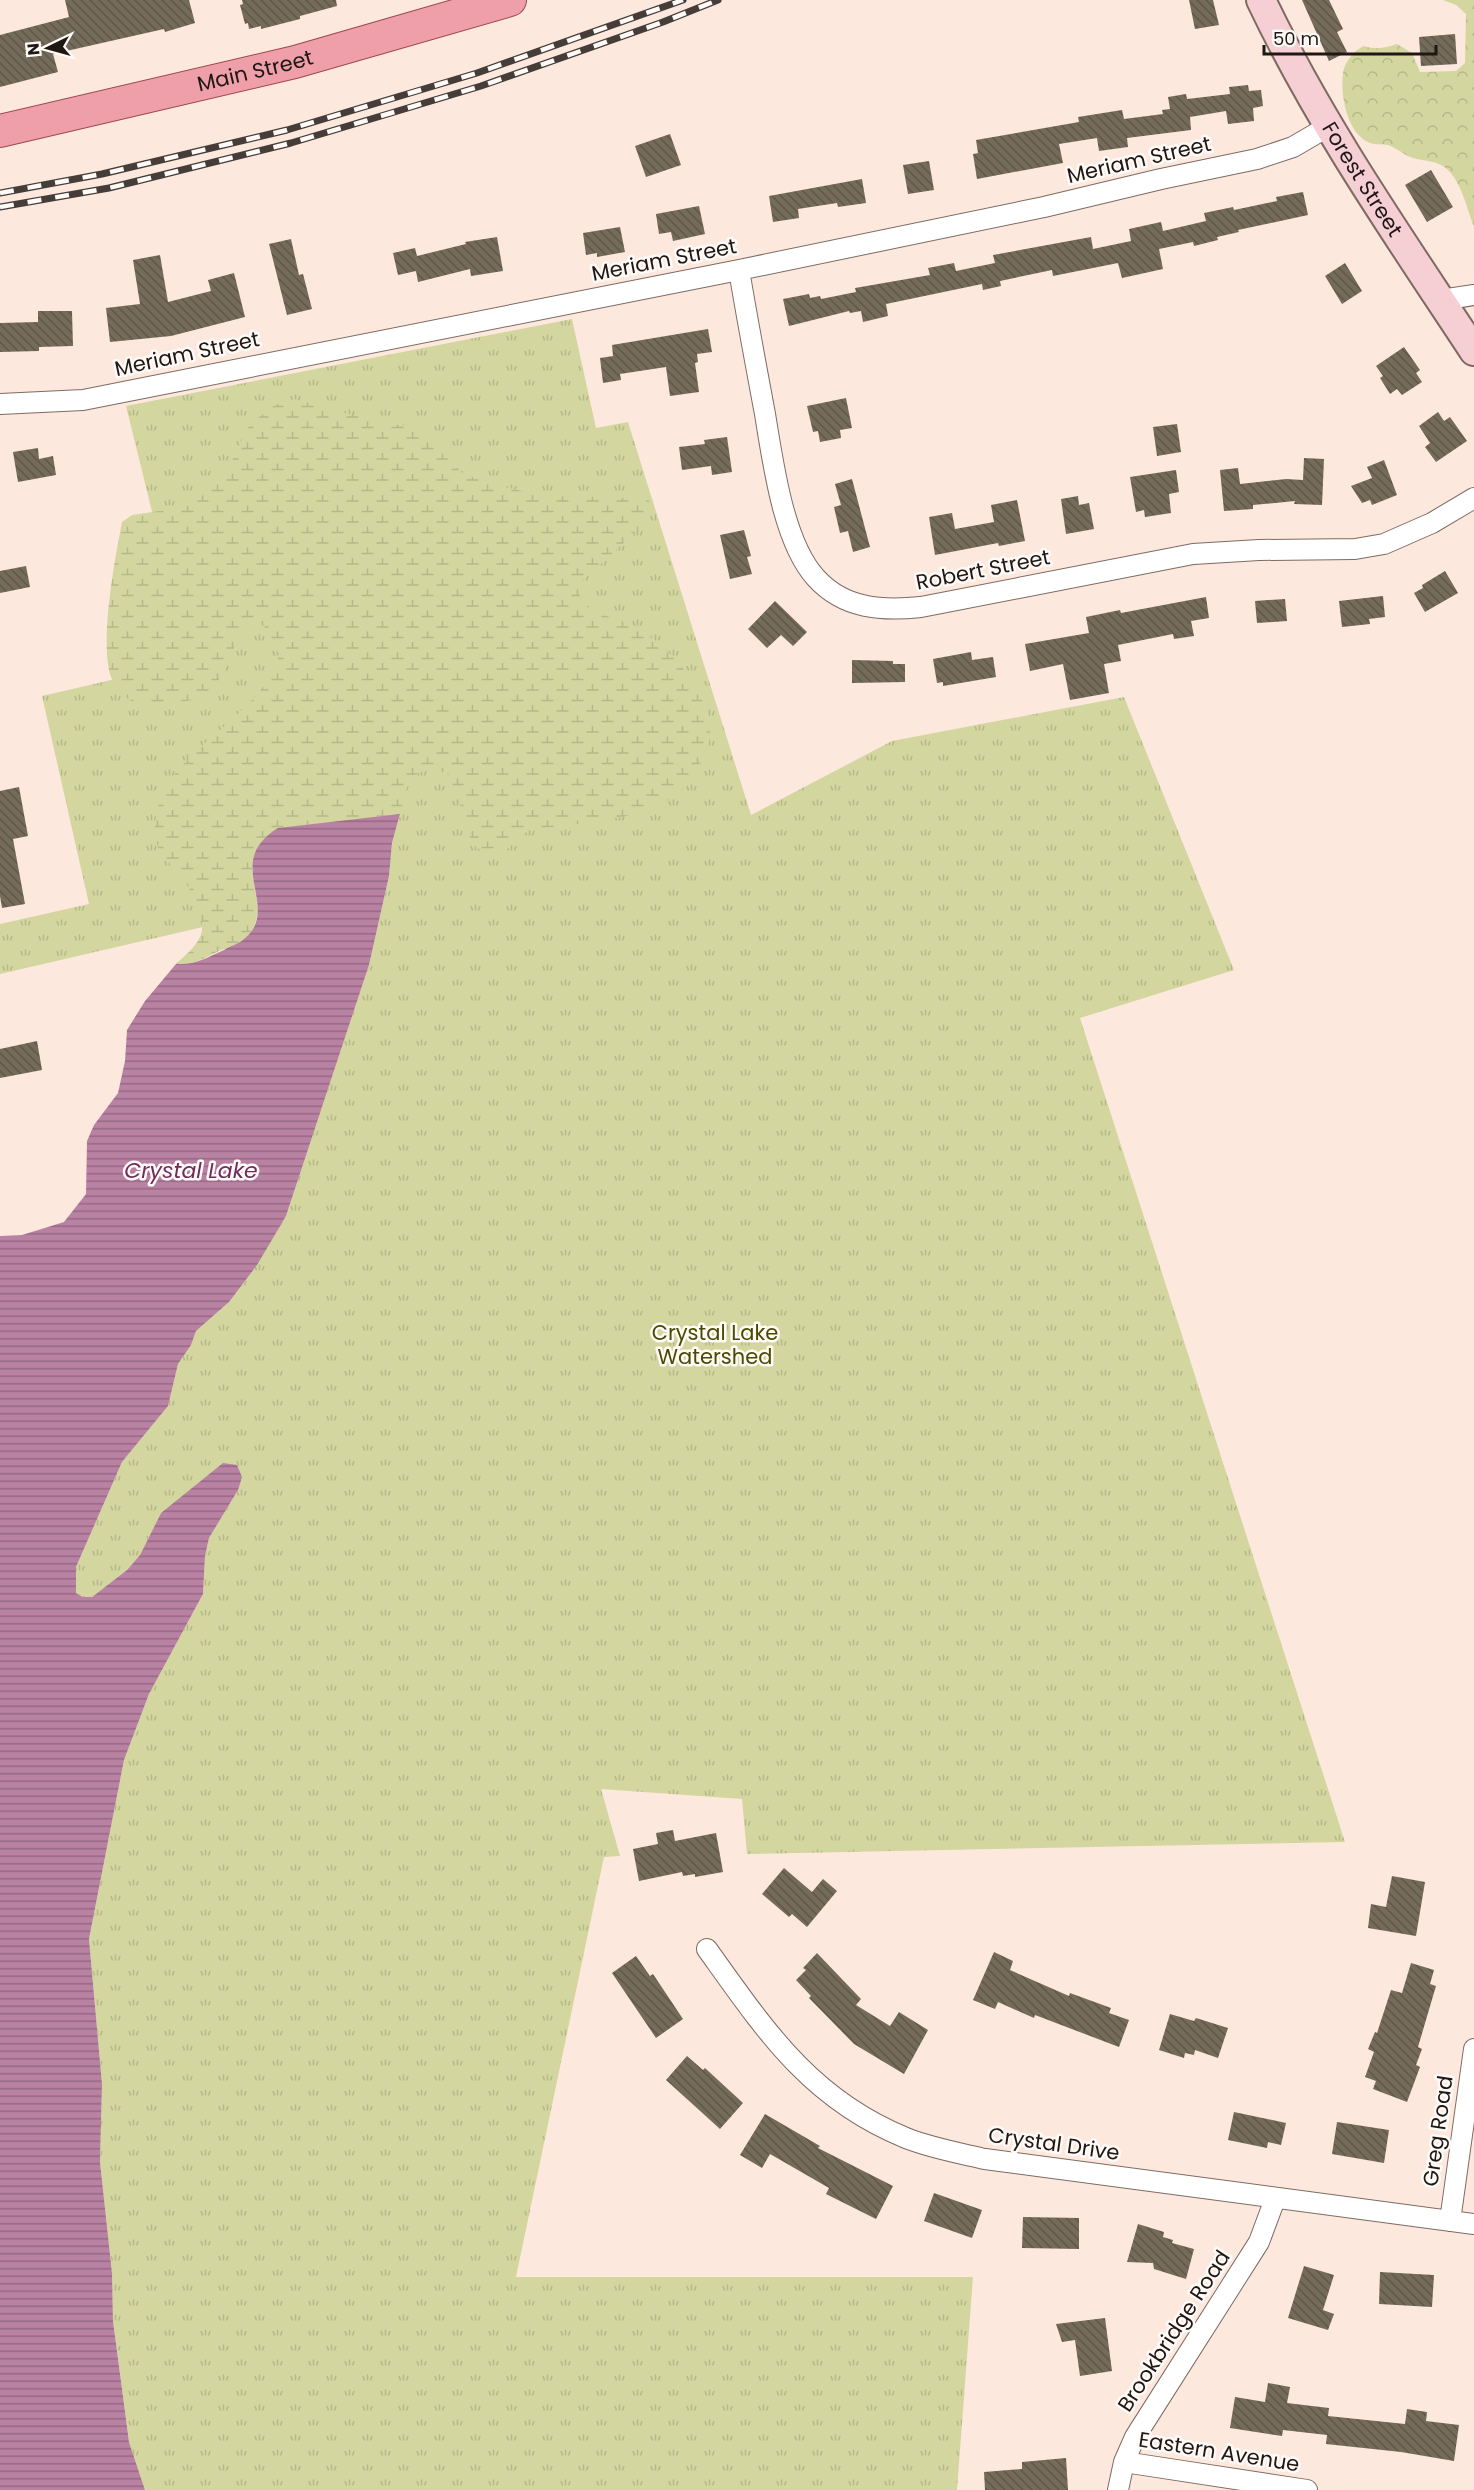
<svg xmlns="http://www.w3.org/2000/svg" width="1474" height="2490" viewBox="0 0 1474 2490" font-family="Poppins,sans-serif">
  <defs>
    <pattern id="grass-tufts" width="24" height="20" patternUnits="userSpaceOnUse" patternTransform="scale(1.5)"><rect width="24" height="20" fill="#d3d79f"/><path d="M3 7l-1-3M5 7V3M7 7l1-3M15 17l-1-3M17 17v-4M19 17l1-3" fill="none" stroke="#b5b888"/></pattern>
    <pattern id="forest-crowns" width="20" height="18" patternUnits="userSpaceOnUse" patternTransform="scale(1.5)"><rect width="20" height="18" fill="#d3d79f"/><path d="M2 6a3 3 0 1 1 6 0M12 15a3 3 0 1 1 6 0" fill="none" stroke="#b5b888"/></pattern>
    <pattern id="wetland-marsh" width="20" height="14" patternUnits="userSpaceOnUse" patternTransform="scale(1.5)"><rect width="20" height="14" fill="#d3d79f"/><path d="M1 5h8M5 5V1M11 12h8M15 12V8" fill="none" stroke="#b5b888"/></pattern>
    <pattern id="water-rules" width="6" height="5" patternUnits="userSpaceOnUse" patternTransform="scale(1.5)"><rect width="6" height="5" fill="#b982a3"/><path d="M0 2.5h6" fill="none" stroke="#966984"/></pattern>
    <pattern id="building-back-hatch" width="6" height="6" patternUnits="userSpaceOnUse" patternTransform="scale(1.5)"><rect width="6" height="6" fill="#756b5b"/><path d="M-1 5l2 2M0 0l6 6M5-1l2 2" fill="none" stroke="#5f574a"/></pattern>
  </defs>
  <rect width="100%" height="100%" fill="#fde8de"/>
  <!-- grass -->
  <path fill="url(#grass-tufts)" d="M 572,319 L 596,428 L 628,422 L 751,815 L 892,741 L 1124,697 L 1234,970 L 1080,1018 L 1345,1842 L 747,1854 L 742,1799 L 601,1789 L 620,1856 L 604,1857 L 516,2277 L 973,2277 L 957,2490 L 145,2490 L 129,2442 L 113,2321 L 112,2273 L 100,2162 L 102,2084 L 89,1939 L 124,1760 L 149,1694 L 203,1594 L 205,1556 L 209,1538 L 238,1490 L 161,1513 L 140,1555 L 127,1570 L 92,1597 L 83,1597 L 76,1593 L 76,1567 L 122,1462 L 168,1406 L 178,1364 L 191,1345 L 196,1331 L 229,1302 L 286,1216 L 369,965 L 389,876 L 392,843 L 400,815 L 278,828 L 251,868 L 259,914 L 0,974 L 0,924 L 89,904 L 42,696 L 189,662 L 126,406 Z"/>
  <!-- forest -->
  <path fill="url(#forest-crowns)" d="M 1443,0 L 1474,0 L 1474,227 C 1467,210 1463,187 1450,172 C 1439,160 1427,162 1413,158 C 1404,155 1397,148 1388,145 C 1382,144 1375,145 1370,143 C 1347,134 1340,95 1343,74 C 1344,63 1354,50 1364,46 C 1376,50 1385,48 1397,44 L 1412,53 L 1420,72 L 1456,71 L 1465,63 L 1466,14 L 1456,5 Z"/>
  <!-- wetland -->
  <path fill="url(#wetland-marsh)" d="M 294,399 L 386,424 L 415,426 L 462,473 L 485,482 L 542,496 L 646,498 L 654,506 L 644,524 L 578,585 C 579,595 581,603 590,609 C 600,615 613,617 624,622 C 633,626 643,632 652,638 C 682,659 725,717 705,754 C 699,766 693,780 683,789 C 647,822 577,823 530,830 C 515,837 508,858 489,852 C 482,850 477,849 472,843 L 458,796 L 447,773 C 404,765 410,783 400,814 L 278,828 C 221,863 282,906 244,939 C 238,945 227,948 219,951 C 202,959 195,965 176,964 C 184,956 195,948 200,937 C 208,920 191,889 180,875 C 173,866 162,857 158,847 C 151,829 157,805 165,789 C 184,752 239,721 265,684 C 270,678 277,669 278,660 C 279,649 273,641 268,631 C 261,620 251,624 241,629 C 233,650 227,673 211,690 C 196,705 151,706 132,701 C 124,698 114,684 111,677 C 99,643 115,558 122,522 L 132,515 L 180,508 L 195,504 L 231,463 L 247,429 L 254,421 L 275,405 Z"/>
  <!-- water -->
  <path fill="url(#water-rules)" d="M 400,814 L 392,843 L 389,876 L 369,965 L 286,1216 L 257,1265 L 229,1302 L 196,1331 L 191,1345 L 178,1364 L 168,1406 L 122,1462 L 76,1567 L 76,1593 L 83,1597 L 92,1597 L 127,1570 L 140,1555 L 161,1513 L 223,1463 L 237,1465 L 242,1477 L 238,1490 L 209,1538 L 205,1556 L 203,1594 L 149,1694 L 124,1760 L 89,1939 L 102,2084 L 100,2162 L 112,2273 L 113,2321 L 129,2442 L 145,2490 L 0,2490 L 0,1236 L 22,1235 L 64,1222 L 86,1194 L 87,1141 L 94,1125 L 118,1093 L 125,1061 L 127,1030 L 145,1001 L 176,964 C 196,965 206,958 224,950 C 230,946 239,944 244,939 C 283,907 221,863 278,828 Z"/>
  <!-- building -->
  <path fill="url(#building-back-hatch)" d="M 65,0 L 189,0 L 195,23 L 165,32 L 164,29 L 53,54 L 58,72 L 0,87 L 0,35 L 69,17 Z
    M 242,0 L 336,0 L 337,6 L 300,16 L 300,19 L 261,29 L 261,26 L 249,29 L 248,23 L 245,24 L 240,5 L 243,4 Z
    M 1189,0 L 1213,0 L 1219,25 L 1195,29 Z
    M 1302,0 L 1329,0 L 1343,29 L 1337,32 L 1347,52 L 1329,61 Z
    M 1455,34 L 1457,64 L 1421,66 L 1419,37 Z
    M 1248,85 L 1249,91 L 1261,90 L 1263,106 L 1253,108 L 1254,121 L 1228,124 L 1226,111 L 1190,117 L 1191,130 L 1127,138 L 1128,147 L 1099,151 L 1097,138 L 1059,144 L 1063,163 L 977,179 L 973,154 L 978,153 L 976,140 L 1079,122 L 1078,117 L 1122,110 L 1124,119 L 1163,114 L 1162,110 L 1170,109 L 1168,97 L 1186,94 L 1187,99 L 1230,94 L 1229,87 Z
    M 670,134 L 681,165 L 646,177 L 635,146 Z
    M 929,161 L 934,190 L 908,194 L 903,165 Z
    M 1431,170 L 1453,207 L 1427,222 L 1405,185 Z
    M 862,179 L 866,203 L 838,207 L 837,203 L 798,209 L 799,218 L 773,222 L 769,196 Z
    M 1303,192 L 1308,215 L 1238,230 L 1239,232 L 1217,237 L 1218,240 L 1194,246 L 1193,242 L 1159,249 L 1163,269 L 1122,278 L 1118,263 L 1053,276 L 1052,270 L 1000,281 L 1001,286 L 983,290 L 982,284 L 886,304 L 888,316 L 863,322 L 861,311 L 850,313 L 849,311 L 789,326 L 783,299 L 809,294 L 810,298 L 820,296 L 821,299 L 856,292 L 855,288 L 930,275 L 928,268 L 954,263 L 956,271 L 995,263 L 993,255 L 1091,237 L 1093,249 L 1131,241 L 1129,229 L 1161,222 L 1163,231 L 1206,221 L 1204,213 L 1233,207 L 1234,210 L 1277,201 L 1276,197 Z
    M 699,206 L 705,234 L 673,241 L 671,232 L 659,234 L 656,214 Z
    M 620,227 L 625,252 L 597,257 L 597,253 L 586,255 L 583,233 Z
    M 497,237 L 503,271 L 471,276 L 470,269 L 418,282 L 416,271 L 398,275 L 393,253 L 415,248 L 417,256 L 466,244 L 465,242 Z
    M 291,239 L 299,275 L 303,274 L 312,309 L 287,315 L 269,244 Z
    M 160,255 L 168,302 L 211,291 L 208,280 L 234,273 L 245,317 L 171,336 L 110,342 L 106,308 L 140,304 L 133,260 Z
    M 1345,263 L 1362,291 L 1342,304 L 1325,276 Z
    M 38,311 L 72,311 L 73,346 L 39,347 L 39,351 L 0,352 L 0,323 L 38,322 Z
    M 708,329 L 712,352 L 697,354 L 698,362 L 695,363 L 699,392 L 670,396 L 666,367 L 620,374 L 621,380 L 603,383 L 600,358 L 613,356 L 612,345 Z
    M 1404,347 L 1420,370 L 1416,373 L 1422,382 L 1402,395 L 1397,389 L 1390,394 L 1380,378 L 1383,376 L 1376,366 Z
    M 846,398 L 852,428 L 840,430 L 841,438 L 820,442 L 818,431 L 813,432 L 807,406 Z
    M 1438,412 L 1444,421 L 1450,417 L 1467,441 L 1436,462 L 1425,447 L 1430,443 L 1419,426 Z
    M 1177,424 L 1181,452 L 1157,456 L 1153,427 Z
    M 727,437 L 732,472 L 712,475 L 711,466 L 682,470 L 679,447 L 705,444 L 704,440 Z
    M 38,448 L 39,459 L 53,456 L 56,475 L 18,482 L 13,452 Z
    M 1304,458 L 1324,459 L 1322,505 L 1294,504 L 1295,501 L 1253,505 L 1253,509 L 1224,511 L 1220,470 L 1238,468 L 1240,484 L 1286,479 L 1303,480 Z
    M 1384,460 L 1397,495 L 1372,505 L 1370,500 L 1362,503 L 1351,486 L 1372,478 L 1367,467 Z
    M 1176,470 L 1179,492 L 1169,494 L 1171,513 L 1145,517 L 1144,510 L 1136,512 L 1130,477 Z
    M 852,479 L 870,547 L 853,552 L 848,531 L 840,533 L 834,507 L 841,505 L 835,484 Z
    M 1078,496 L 1079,505 L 1089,503 L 1094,529 L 1066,534 L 1061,499 Z
    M 1017,500 L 1025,541 L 999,546 L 998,543 L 935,555 L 929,517 L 952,513 L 955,529 L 994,522 L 991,505 Z
    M 744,530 L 751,556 L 747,557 L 752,574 L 730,579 L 720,535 Z
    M 26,566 L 30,587 L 0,593 L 0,571 Z
    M 1445,571 L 1458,593 L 1425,612 L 1414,593 L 1423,588 L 1422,585 Z
    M 1383,596 L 1385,617 L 1369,619 L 1370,624 L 1342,627 L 1339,601 Z
    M 1206,597 L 1209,618 L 1191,621 L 1194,636 L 1174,639 L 1173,634 L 1118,645 L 1121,661 L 1104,664 L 1109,693 L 1070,700 L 1063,664 L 1030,671 L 1025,644 L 1089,633 L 1086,617 L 1120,610 L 1121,613 Z
    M 1285,599 L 1287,621 L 1257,623 L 1255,601 Z
    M 775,601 L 807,632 L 793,646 L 781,635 L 767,648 L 748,629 Z
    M 971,652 L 972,660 L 993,657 L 996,677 L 943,686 L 943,682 L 937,683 L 933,659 Z
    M 852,660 L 893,661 L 893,664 L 905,664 L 905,682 L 852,683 Z
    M 19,787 L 28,836 L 13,839 L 25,904 L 2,908 L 0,896 L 0,791 Z
    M 37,1041 L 42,1070 L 0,1078 L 0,1049 Z
    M 673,1830 L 675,1841 L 716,1833 L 723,1872 L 695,1877 L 695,1874 L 683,1876 L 682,1872 L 639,1881 L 633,1849 L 658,1844 L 656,1833 Z
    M 784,1868 L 812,1892 L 823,1879 L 837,1891 L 807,1927 L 792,1914 L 789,1917 L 762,1894 Z
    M 1392,1876 L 1425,1882 L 1416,1936 L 1368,1928 L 1371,1904 L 1386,1907 Z
    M 994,1952 L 1013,1961 L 1010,1970 L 1069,1996 L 1070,1993 L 1111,2008 L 1109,2013 L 1129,2020 L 1119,2047 L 1035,2015 L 1034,2018 L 998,2002 L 995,2009 L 973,2000 Z
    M 817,1953 L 861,1999 L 856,2005 L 890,2026 L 899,2012 L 928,2030 L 904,2074 L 854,2044 L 809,1998 L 811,1996 L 796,1980 L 806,1970 L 803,1968 Z
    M 636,1956 L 650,1976 L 653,1974 L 683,2019 L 656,2038 L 612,1973 Z
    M 1411,1963 L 1434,1970 L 1430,1984 L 1436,1986 L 1418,2047 L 1422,2049 L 1416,2065 L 1420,2067 L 1407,2102 L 1373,2089 L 1376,2081 L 1365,2077 L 1374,2052 L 1368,2049 L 1375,2032 L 1377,2033 L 1391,1990 L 1402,1993 Z
    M 1170,2014 L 1194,2021 L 1196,2018 L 1228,2028 L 1218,2058 L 1195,2050 L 1194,2055 L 1185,2053 L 1184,2058 L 1159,2050 Z
    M 687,2056 L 703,2070 L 705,2068 L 743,2103 L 720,2129 L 666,2080 Z
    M 1234,2112 L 1286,2123 L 1281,2145 L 1268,2142 L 1267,2148 L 1228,2140 Z
    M 765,2114 L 820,2146 L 818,2148 L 893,2186 L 876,2219 L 826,2194 L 829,2188 L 770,2154 L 762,2168 L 740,2155 Z
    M 1337,2122 L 1389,2130 L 1384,2163 L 1332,2154 Z
    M 934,2193 L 982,2210 L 972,2238 L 924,2221 Z
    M 1023,2217 L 1079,2218 L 1079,2249 L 1022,2248 Z
    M 1138,2224 L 1164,2232 L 1163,2237 L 1173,2240 L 1172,2243 L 1194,2249 L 1186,2279 L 1154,2269 L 1153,2263 L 1127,2262 Z
    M 1304,2266 L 1334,2275 L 1323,2310 L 1334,2314 L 1328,2330 L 1288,2318 Z
    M 1380,2272 L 1434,2275 L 1432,2307 L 1379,2304 Z
    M 1105,2318 L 1112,2371 L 1080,2376 L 1075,2340 L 1062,2342 L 1056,2324 Z
    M 1268,2383 L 1290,2387 L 1287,2403 L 1329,2408 L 1328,2416 L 1405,2424 L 1407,2409 L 1427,2412 L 1426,2421 L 1459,2425 L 1454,2461 L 1401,2452 L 1326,2444 L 1327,2435 L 1283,2430 L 1282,2436 L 1230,2428 L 1235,2397 L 1265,2402 Z
    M 1066,2458 L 1068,2490 L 985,2490 L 984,2472 L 1022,2469 L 1022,2462 Z"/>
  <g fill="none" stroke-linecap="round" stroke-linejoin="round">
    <defs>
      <path id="street" d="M 739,270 C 747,318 756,366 765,414 C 773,462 783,542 816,578 C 844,609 882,611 921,607 L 1193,554 L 1259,550 L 1355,549 L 1384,544 L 1432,523 L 1474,498
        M 1441,300 L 1474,295
        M 0,404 L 83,400 L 739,270 L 1044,207 L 1161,179 L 1257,159 L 1293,147 L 1329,126
        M 707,1949 C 765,2030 810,2099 906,2138 C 931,2148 959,2153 985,2159 L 1474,2224
        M 1450,2221 L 1474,2049
        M 1124,2462 L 1307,2490
        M 1118,2490 L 1124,2462 L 1135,2437 L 1259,2242 L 1275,2199"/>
      <g id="secondary">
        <path id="s1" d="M 1261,0 C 1320,124 1399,237 1474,351"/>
      </g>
      <g id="primary">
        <path id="s2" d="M 0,131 L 295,62 L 510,0"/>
      </g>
    </defs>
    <!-- street casing -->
    <use href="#street" stroke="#7d6b62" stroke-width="22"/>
    <!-- secondary casing -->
    <use href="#secondary" stroke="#7d6b62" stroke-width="32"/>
    <!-- primary casing -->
    <use href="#primary" stroke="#9d4650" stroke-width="34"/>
    <!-- street -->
    <use href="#street" stroke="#fff" stroke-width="20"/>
    <!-- secondary -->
    <use href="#secondary" stroke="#f6cfd4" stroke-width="28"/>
    <!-- primary -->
    <use href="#primary" stroke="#ee9fa9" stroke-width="32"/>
    <defs>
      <path id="rail" d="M 0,193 L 102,174 L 287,130 L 477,73 L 683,0
        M 0,207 L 109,188 L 291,143 L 481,86 L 663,22 L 718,0"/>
    </defs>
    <!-- rail casing -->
    <use href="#rail" stroke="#463d38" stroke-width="7"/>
    <!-- rail -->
    <use href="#rail" stroke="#fefaf7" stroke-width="4.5" stroke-dasharray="14" stroke-linecap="butt"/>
  </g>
  <g text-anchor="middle" stroke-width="5" stroke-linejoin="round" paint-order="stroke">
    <!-- street labels -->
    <g font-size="21" fill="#1e1714" stroke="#fefaf7">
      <text dy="7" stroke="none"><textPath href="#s2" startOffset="262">Main Street</textPath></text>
      <text transform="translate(1139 160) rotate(-13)" y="7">Meriam Street</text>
      <text dy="7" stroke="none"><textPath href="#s1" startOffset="206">Forest Street</textPath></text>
      <text transform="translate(664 260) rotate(-11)" y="7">Meriam Street</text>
      <text transform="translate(187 354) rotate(-12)" y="7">Meriam Street</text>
      <text transform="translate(983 570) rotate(-11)" y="7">Robert Street</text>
      <text transform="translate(1438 2131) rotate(-82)" y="7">Greg Road</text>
      <text transform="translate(1054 2144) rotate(8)" y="7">Crystal Drive</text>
      <text transform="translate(1174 2331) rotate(-57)" y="7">Brookbridge Road</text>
      <text transform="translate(1219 2452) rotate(9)" y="7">Eastern Avenue</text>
    </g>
    <!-- park labels -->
    <g font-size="21" fill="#494b00" stroke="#fefaf7">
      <text x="715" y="1340">Crystal Lake<tspan x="715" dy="24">Watershed</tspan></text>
    </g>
    <!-- water labels -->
    <g font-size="22" font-style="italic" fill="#712c5a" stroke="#fefaf7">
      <text x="191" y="1178">Crystal Lake</text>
    </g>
  </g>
  <!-- north arrow -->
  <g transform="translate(48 48) rotate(265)" stroke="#fefaf7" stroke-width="4.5" paint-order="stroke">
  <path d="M0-4.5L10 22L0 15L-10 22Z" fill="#1e1714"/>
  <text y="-9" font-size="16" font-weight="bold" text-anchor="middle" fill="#1e1714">N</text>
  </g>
  <!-- scale -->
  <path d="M1264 45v9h172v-9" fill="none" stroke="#1e1714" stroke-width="3"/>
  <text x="1273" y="45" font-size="18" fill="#1e1714" stroke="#fefaf7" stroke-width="4.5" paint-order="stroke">50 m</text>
</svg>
